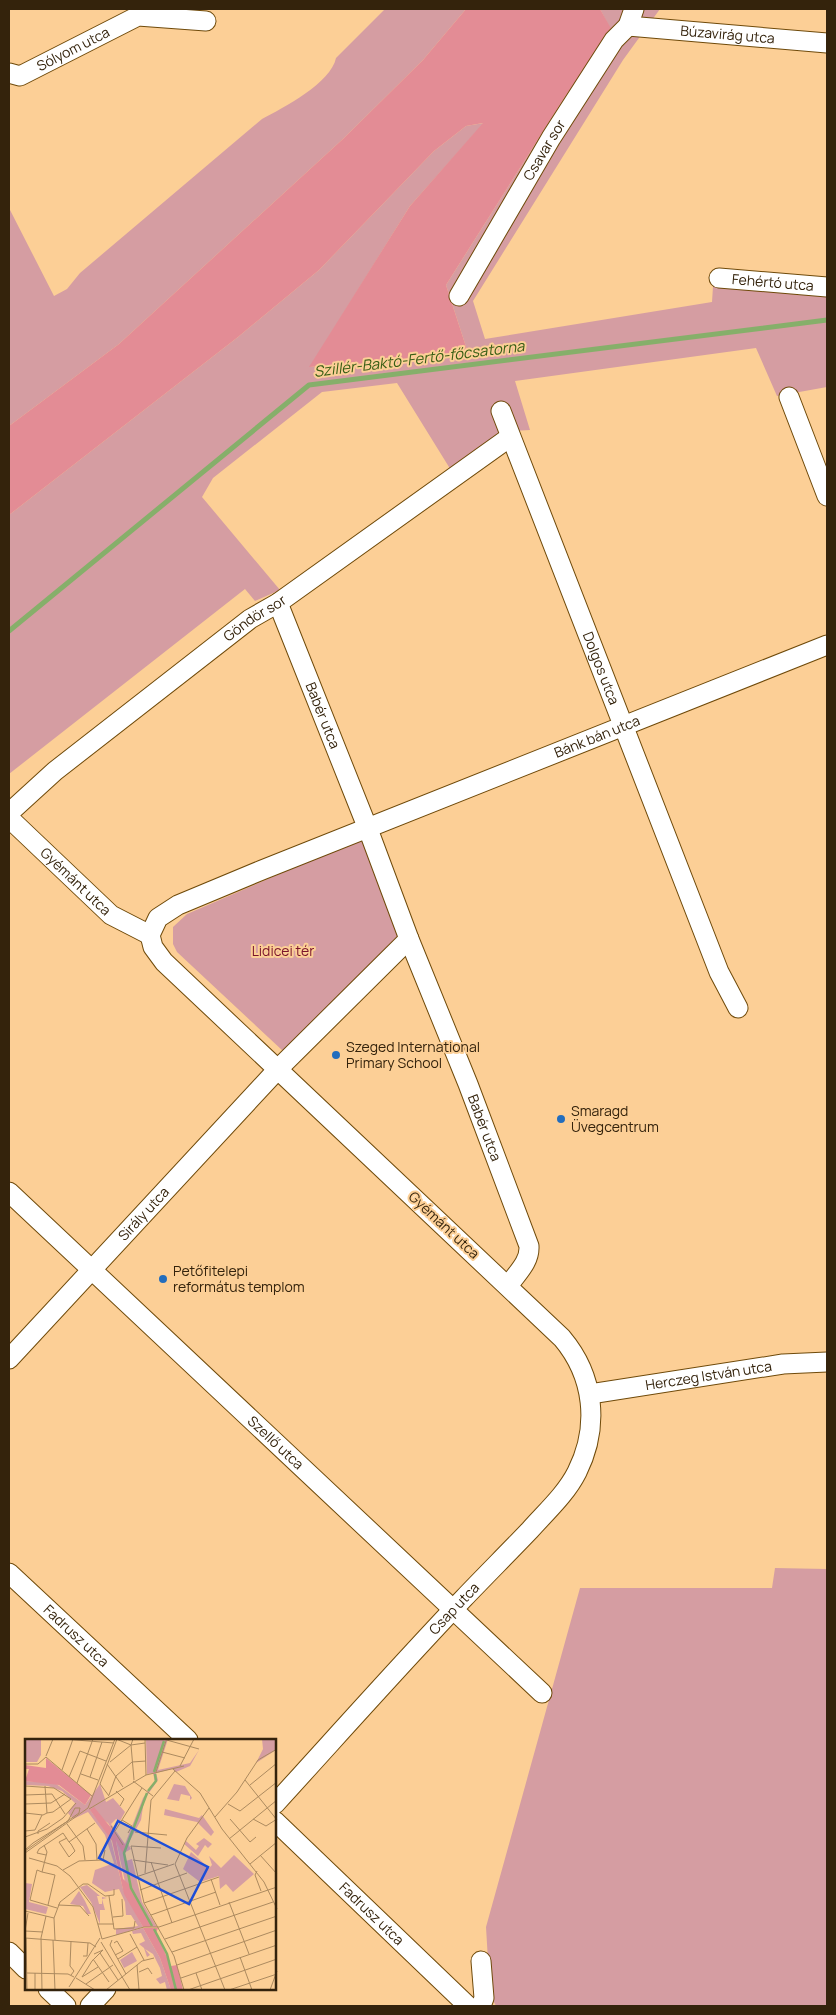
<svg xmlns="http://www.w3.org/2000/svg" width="836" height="2015" viewBox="0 0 836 2015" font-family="Manrope,sans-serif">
  <rect width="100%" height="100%" fill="#fccf96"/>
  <!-- green -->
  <path fill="#d59da2" d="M 385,9 L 466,9 L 423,60 L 344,138 L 119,344 L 9,426 L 9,208 L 54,296 L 67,289 L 80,273 L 262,119 C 283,108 331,83 336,58 Z
    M 600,9 L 660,9 L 623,60 L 473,301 L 485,339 L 712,302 L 714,271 L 827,280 L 827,387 L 777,396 L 756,348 L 515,381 L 530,430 L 512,431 L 449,474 L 449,467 L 397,383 L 322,392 L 213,478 L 202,497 L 280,590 L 255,601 L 245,589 L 9,774 L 9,515 L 238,337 L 319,270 L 434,151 L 466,126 L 484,123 L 410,206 L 310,367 L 469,356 L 446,285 L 566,95 L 612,32 Z
    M 363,838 L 399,940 L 283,1051 L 177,952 L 173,944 L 173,927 L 187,914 Z
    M 775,1568 L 827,1569 L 827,2006 L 496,2006 L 490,1994 L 486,1927 L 580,1588 L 772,1588 Z"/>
  <!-- forest -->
  <path fill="#e38c95" d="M 466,9 L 600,9 L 613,32 L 566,95 L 446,285 L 469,356 L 309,367 L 410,206 L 483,123 L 466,126 L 434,151 L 319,270 L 238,337 L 9,515 L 9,426 L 119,344 L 344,138 L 423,60 Z"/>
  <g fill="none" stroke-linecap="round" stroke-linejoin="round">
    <!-- stream -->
    <path stroke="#86af6a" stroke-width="5" d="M 9,631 L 309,385 L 827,320"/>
    <defs>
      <g id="minor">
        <path id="s1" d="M 628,26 L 827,43"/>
        <path id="s2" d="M 9,73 L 20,76 L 138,16 L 206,21"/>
        <path id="s3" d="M 719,278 L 827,287"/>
        <path id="s4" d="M 459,296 L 551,138 L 614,40 L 628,26 L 634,9"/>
        <path d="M 789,397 L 827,496"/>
        <path id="s5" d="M 501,411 L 719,972 L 738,1008"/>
        <path id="s6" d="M 278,603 L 368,829 L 409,939 L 468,1084 L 529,1246 C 530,1262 517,1273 508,1286"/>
        <path id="s7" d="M 9,813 L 55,771 L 250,619 L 278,603 L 510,437"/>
        <path id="s8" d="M 9,818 L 111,915 L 150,935"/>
        <path id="s9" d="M 9,1192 L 542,1693"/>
        <path id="s10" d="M 9,1359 L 278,1069 L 409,939"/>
        <path id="s11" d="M 590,1394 L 783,1364 L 827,1362"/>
        <path id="s12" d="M 9,1573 L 188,1740"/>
        <path id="s13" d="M 275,1804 C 338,1735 400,1665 464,1598 C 486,1575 508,1553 530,1530 C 546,1512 566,1494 577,1472 C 600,1426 594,1376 562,1338 L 164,962 L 153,947 L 150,935 L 158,918 L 178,905 L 262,870 L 827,645"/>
        <path id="s14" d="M 275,1821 L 468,2006"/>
        <path d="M 9,1952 L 26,1969"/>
        <path d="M 481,1961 L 484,1998 L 481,2006"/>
        <path d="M 48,1989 L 66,2006"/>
        <path d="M 90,2006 L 106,1989"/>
      </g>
    </defs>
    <!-- minor casing -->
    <use href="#minor" stroke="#6f4a0a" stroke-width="21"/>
    <!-- minor -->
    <use href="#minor" stroke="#fff" stroke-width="19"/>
  </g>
  <!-- markers -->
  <g fill="#226dbd" stroke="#fccf96" stroke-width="2">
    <circle cx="336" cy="1055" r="5"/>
    <circle cx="561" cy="1119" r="5"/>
    <circle cx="163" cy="1279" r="5"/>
  </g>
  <g text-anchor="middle" stroke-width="4" stroke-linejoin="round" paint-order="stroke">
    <!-- street labels -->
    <g font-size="14" fill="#34230c" stroke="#fccf96">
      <text dy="5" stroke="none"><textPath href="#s1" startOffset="100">Búzavirág utca</textPath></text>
      <text dy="5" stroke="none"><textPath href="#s2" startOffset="71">Sólyom utca</textPath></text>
      <text dy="5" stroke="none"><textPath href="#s4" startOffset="169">Csavar sor</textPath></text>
      <text dy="5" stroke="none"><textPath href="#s3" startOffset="54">Fehértó utca</textPath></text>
      <text dy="5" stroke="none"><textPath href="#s7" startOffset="314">Göndör sor</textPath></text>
      <text dy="5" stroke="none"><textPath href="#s5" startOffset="276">Dolgos utca</textPath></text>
      <text dy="5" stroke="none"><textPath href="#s6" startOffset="121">Babér utca</textPath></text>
      <text dy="5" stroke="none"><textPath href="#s13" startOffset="1665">Bánk bán utca</textPath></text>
      <text dy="5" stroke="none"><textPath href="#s8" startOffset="92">Gyémánt utca</textPath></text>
      <text dy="5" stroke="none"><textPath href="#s6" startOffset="564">Babér utca</textPath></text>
      <text dy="5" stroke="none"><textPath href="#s10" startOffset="198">Sirály utca</textPath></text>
      <text transform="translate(444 1225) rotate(43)" y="5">Gyémánt utca</text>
      <text dy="5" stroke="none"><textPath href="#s11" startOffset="120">Herczeg István utca</textPath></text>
      <text dy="5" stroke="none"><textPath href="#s9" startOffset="366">Szellő utca</textPath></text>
      <text dy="5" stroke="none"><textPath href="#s13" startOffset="265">Csap utca</textPath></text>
      <text dy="5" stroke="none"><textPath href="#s12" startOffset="92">Fadrusz utca</textPath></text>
      <text dy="5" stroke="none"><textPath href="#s14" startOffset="134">Fadrusz utca</textPath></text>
    </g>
    <!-- park labels -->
    <g font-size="14" fill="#7a132c" stroke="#fccf96">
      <text x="283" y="956">Lidicei tér</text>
    </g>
    <!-- poi labels -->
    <g font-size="14" fill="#34230c" stroke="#fccf96" text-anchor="start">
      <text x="346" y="1052">Szeged International<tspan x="346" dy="16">Primary School</tspan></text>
      <text x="571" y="1116">Smaragd<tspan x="571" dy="16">Üvegcentrum</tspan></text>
      <text x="173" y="1276">Petőfitelepi<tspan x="173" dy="16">református templom</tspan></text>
    </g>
    <!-- water labels -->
    <g font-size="15" font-style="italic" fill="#375d14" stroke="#fccf96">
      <text transform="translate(419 359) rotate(-7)" y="5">Szillér-Baktó-Fertő-főcsatorna</text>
    </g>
  </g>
  <!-- overview -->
  <g transform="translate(25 1739)">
    <rect width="251" height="251" fill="#fccf96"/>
    <path d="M 0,0 L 16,0 L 16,16 L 12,23 L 0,23 ZM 121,0 L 143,0 L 133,31 L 165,24 L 174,11 L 165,27 L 151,33 L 147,30 L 131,34 L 133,41 L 119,61 L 116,81 L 103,105 L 106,110 L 99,114 L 101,122 L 107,120 L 117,163 L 132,188 L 127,188 L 105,146 L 100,143 L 91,102 L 97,106 L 83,84 L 65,71 L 85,97 L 98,150 L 118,188 L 91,196 L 91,190 L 113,187 L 106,176 L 101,176 L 100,163 L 94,150 L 80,153 L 67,144 L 70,131 L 89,124 L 80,96 L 63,73 L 48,80 L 43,74 L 50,64 L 37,52 L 23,47 L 0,46 L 0,42 L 30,44 L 60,66 L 75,45 L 81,63 L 88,59 L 100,73 L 95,82 L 91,80 L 86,85 L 100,105 L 118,59 L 130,43 L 128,34 L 122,35 ZM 237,0 L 251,0 L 251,11 L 231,24 L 238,10 ZM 149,45 L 160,47 L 167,59 L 165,61 L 165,57 L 156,55 L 154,62 L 142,60 ZM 140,70 L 174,79 L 177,76 L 189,93 L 186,97 L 172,83 L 139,76 ZM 179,99 L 187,105 L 183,109 L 180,106 L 173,117 L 159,105 L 161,102 L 171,111 L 174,107 L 171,105 ZM 166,113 L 184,129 L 187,126 L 184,117 L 196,129 L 209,116 L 229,135 L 208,153 L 201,145 L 195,150 L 194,137 L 175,143 L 158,130 ZM 0,144 L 7,145 L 4,163 L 23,168 L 21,175 L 0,170 ZM 62,146 L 75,157 L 72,157 L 74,165 L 77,165 L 77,158 L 82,159 L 77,160 L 80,171 L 75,171 L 75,185 L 66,163 L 55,148 ZM 54,152 L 60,162 L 66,175 L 62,175 L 58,167 L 45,165 ZM 118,189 L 135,219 L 146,251 L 142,251 L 140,243 L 135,245 L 131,240 L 137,237 L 135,229 L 128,215 L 120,210 L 125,216 L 122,218 L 119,209 L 114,205 L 120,202 L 116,194 L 108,195 L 107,192 ZM 107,213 L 112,222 L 99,229 L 95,221 Z" fill="#d59da2"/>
    <path d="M 21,19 L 66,56 L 60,66 L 34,46 L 0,42 L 4,30 L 8,30 L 0,30 L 0,26 L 21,29 ZM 69,68 L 101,107 L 98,114 L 91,102 L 98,140 L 105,146 L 127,188 L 118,188 L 99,155 L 87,102 L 65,71 ZM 118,189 L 133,189 L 131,194 L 146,227 L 152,226 L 158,251 L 146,251 L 135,219 Z" fill="#e38c95"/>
    <path fill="none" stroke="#86af6a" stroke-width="2.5" d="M 129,33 L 139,2M 123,52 L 131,42 L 130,35M 122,54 L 99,114 L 106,149 L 127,187M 129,190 L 142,215 L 151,251"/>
    <path fill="none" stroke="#ac8a5f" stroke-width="1" d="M 38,0 L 89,4M 91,0 L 106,6 L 120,4M 120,0 L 121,36M 138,0 L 174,10M 106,6 L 109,41M 137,13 L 160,19M 21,17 L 28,0M 85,23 L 106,6 L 108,0M 0,25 L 13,25 L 21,18 L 67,57M 82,25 L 98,48M 155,27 L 169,0M 148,30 L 175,54 L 197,90 L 239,143 L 252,170M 37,31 L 48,0M 131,33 L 141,2M 56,35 L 73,41M 44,38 L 55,12 L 81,22M 65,38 L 77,3M 220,41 L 252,81M 108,42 L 128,57M 52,44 L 68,0M 225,46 L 252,24M 0,47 L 29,49 L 46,60 L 28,73 L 22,74M 91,52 L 99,60 L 95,67M 0,56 L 27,55 L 40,75M 84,56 L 91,37 L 107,23 L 121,22M 84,57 L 75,45 L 92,0M 0,65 L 26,64 L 40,55M 203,65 L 215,72 L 252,43M 64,70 L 121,36 L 159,27M 0,74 L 18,76 L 22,74 L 20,47M 190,78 L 212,53 L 233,21 L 252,10M 205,80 L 225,103 L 231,98M 228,80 L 241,87 L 252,80M 97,81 L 107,87 L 103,94M 42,85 L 58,107 L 60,121M 86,87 L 98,106M 62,90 L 71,105 L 72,121M 0,92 L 10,91 L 17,76M 90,92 L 117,49M 110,93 L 142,96M 38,94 L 44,103 L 46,105 L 50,112 L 44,118 L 34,103 L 42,99M 13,95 L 13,92 L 25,84M 0,98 L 22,90 L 38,79 L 51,64M 204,100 L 252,61M 44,103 L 70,84M 19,106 L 22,113 L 17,133 L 30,136 L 23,166M 106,107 L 119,164 L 149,217 L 159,251M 106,107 L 136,109M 0,111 L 8,104 L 43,82 L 50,69 L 55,69 L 54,74 L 0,112M 0,114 L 63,69 L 90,0M 21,116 L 12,114 L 14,110 L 38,94M 235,116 L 252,135M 4,119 L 32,127 L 45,137 L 68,168 L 77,200M 108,121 L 143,126M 126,123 L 147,184M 150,125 L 200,251M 150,125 L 162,99 L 184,69M 225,125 L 252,103M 38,131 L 54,122 L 78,121 L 80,111M 232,132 L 230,136 L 236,152M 17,133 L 12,131 L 5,161 L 32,169M 120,134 L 126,61 L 150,32M 111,138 L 149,125M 186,140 L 195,166M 115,151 L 162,134M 84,157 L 89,190 L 109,189 L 110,182M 204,163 L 224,215M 119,164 L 194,138M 33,166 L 55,167 L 64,177M 0,172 L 29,179M 126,176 L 191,153M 88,178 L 98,177 L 97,160M 73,185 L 89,185M 0,192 L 3,174M 0,192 L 18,193M 105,195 L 119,221M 0,199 L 65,204 L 71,208M 1,199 L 2,251M 77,200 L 119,188 L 134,188 L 252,148M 140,200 L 248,163M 28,201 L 30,251M 30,201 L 29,179 L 35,163 L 58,145 L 63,145 L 80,157 L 89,156 L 89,150M 87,201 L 85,206 L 101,235M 46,202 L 45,227 L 49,232 L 46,236M 76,203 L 105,251M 89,204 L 92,202 L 98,212 L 90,216M 147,213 L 252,177M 75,214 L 93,241M 69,215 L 78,211 L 67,222 L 57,238 L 73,228M 58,217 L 62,217 L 63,204M 215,218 L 227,251M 68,220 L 84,243M 93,220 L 112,208M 112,226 L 114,251M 152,226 L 252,191M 114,233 L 123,229 L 127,235M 2,234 L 43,235 L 49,238M 10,234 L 10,251M 171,234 L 177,251M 51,239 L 70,251M 156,239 L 252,206M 61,245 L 88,226M 44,248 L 75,199M 17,251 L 16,199 L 21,177M 81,251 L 117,222 L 129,219M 163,251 L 252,220M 204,251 L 252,235M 245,251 L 252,232"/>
    <path fill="#1d4ed8" fill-opacity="0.15" stroke="#1d4ed8" stroke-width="2.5" d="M 93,82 L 183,128 L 164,165 L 74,119 Z"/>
    <rect width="251" height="251" fill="none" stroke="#34230c" stroke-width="2.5"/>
  </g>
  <!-- border -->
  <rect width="836" height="2015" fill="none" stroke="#34230c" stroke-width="20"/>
</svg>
